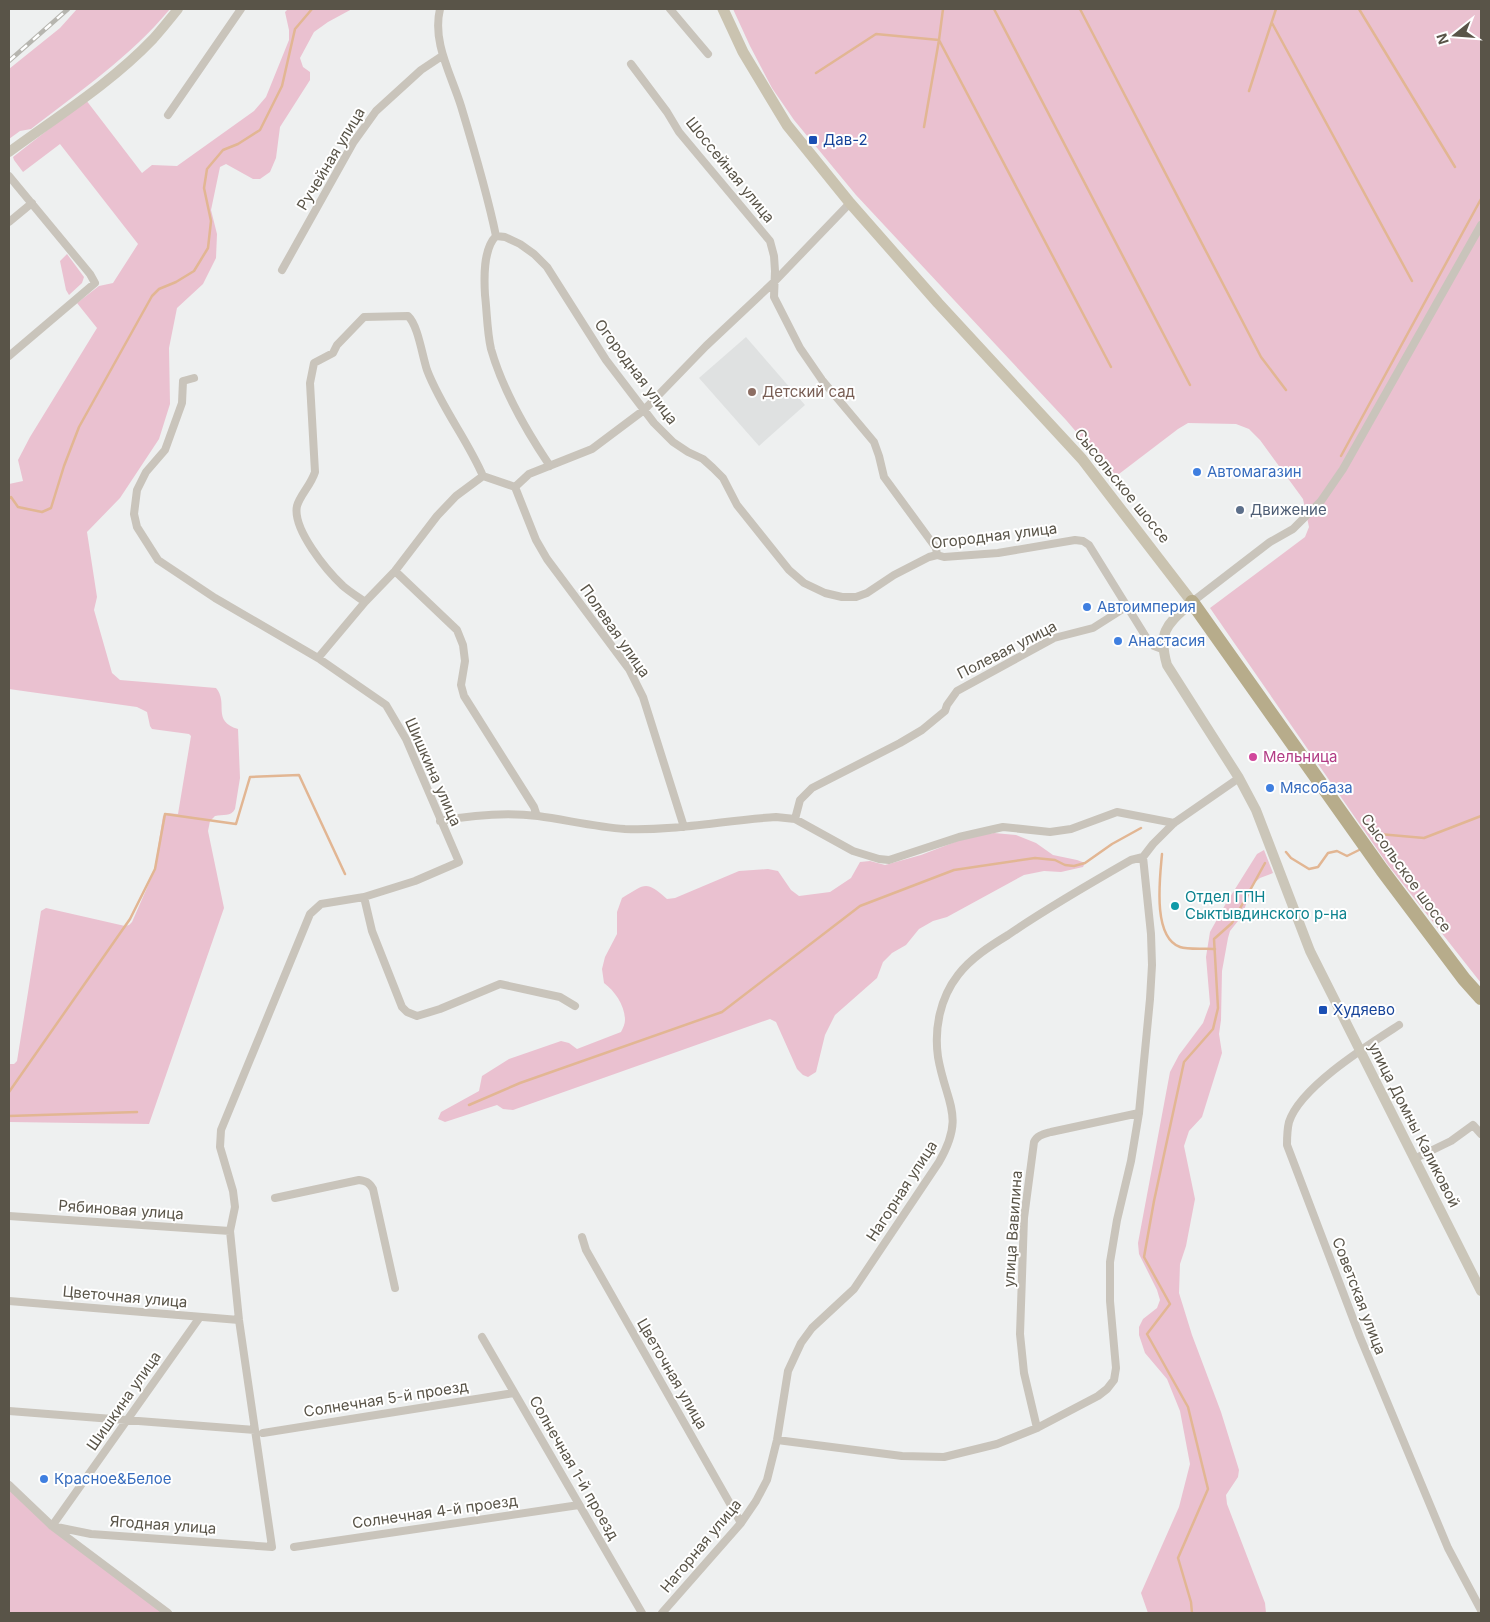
<svg xmlns="http://www.w3.org/2000/svg" width="1490" height="1622" viewBox="0 0 1490 1622" font-family="Inter,sans-serif">
  <rect width="100%" height="100%" fill="#eef0f0"/>
  <!-- education -->
  <path fill="#dfe1e1" d="M 746,337 L 805,405 L 759,446 L 699,378 Z"/>
  <!-- green -->
  <path fill="#eac1d0" d="M 77,9 L 170,9 C 130,57 80,91 31,129 L 20,131 L 9,139 L 9,69 L 60,28 Z
    M 288,9 L 352,9 L 328,22 L 314,32 L 300,58 L 303,67 L 310,72 L 310,80 L 280,127 L 276,158 L 270,172 L 260,179 L 253,179 L 226,164 L 220,167 L 211,210 L 217,234 L 216,258 L 203,284 L 177,308 L 169,348 L 170,404 L 159,439 L 120,498 L 87,532 L 97,597 L 94,610 L 112,673 L 120,680 L 216,688 C 229,703 211,721 238,729 L 240,778 L 235,809 C 231,817 223,814 215,816 L 210,821 L 208,831 L 224,908 L 149,1124 L 9,1122 L 9,1064 L 14,1064 L 17,1061 L 41,911 L 46,908 L 125,926 L 129,925 L 132,922 L 154,872 L 163,816 L 166,813 L 178,814 L 191,736 L 189,734 L 152,729 L 150,726 L 147,712 L 137,707 L 9,689 L 9,484 L 23,481 L 18,460 L 30,437 L 97,328 L 77,303 L 99,286 L 113,283 L 138,244 L 60,144 L 23,172 L 14,160 L 13,157 L 86,100 L 142,173 L 152,165 L 177,166 L 254,111 L 266,97 L 289,40 L 289,30 L 285,12 Z
    M 733,9 L 1481,9 L 1481,983 L 1388,865 L 1210,608 L 1305,537 L 1309,527 L 1303,499 L 1260,440 L 1249,429 L 1236,424 L 1188,423 L 1178,429 L 1115,477 L 1066,420 L 856,195 L 794,120 L 772,88 L 750,46 Z
    M 67,254 L 84,277 L 82,283 L 69,295 L 66,290 L 60,261 Z
    M 994,833 L 1016,835 L 1036,843 L 1053,855 L 1077,860 L 1085,863 L 1083,867 L 1061,872 L 1044,871 L 1024,875 L 947,917 L 933,921 L 919,929 L 906,945 L 892,953 L 883,962 L 877,978 L 835,1015 L 825,1035 L 816,1072 L 808,1077 L 803,1075 L 797,1069 L 776,1022 L 770,1019 L 513,1110 L 503,1109 L 497,1105 L 445,1122 L 438,1119 L 441,1112 L 479,1091 L 482,1076 L 509,1059 L 561,1041 L 569,1043 L 577,1049 L 621,1032 C 623,1028 625,1024 625,1020 C 625,1006 615,991 604,983 L 602,969 L 605,957 L 617,934 L 617,912 L 622,898 C 646,884 645,880 667,899 L 675,898 L 739,871 L 768,869 L 778,871 L 791,890 L 799,896 L 830,892 L 851,878 L 860,862 L 870,861 L 885,865 L 921,855 L 968,837 Z
    M 1264,850 L 1273,873 L 1260,878 L 1253,884 L 1242,916 L 1230,931 L 1228,938 L 1222,971 L 1221,1020 L 1219,1034 L 1222,1053 L 1202,1117 L 1189,1131 L 1184,1146 L 1195,1199 L 1186,1246 L 1180,1264 L 1179,1293 L 1192,1335 L 1221,1412 L 1239,1470 L 1238,1477 L 1226,1495 L 1227,1504 L 1265,1603 L 1266,1613 L 1148,1613 L 1141,1593 L 1179,1507 L 1190,1464 L 1180,1411 L 1167,1379 L 1145,1353 L 1139,1335 L 1139,1327 L 1143,1319 L 1157,1308 L 1160,1300 L 1157,1290 L 1139,1254 L 1138,1243 L 1170,1072 L 1179,1055 L 1203,1023 L 1210,1004 L 1206,957 L 1210,932 L 1225,905 L 1257,854 Z
    M 9,1489 L 167,1613 L 9,1613 Z"/>
  <g fill="none" stroke-linecap="round" stroke-linejoin="round">
    <!-- stream -->
    <path stroke="#e2b693" stroke-width="2.5" d="M 943,9 L 939,40 L 1111,367
      M 994,9 L 1190,385
      M 1080,9 L 1261,357 L 1286,390
      M 1359,9 L 1455,167
      M 1272,23 L 1412,281
      M 816,73 L 876,34 L 939,40 L 924,127
      M 1249,91 L 1276,9
      M 1341,456 L 1481,199
      M 9,498 L 11,497 L 18,507 L 42,512 L 51,508 L 64,466 L 79,427 L 152,296 L 159,289 L 176,282 L 194,271 L 208,248 L 211,221 L 204,188 L 207,169 L 223,150 L 238,144 L 260,130 L 282,86 L 295,29 L 312,9
      M 1379,834 L 1424,838 L 1481,816
      M 1286,852 L 1291,858 L 1309,869 L 1318,867 L 1328,853 L 1337,851 L 1347,856 L 1359,850
      M 1162,854 C 1160,877 1152,937 1180,947 C 1188,950 1206,948 1215,949
      M 9,1092 L 130,919 L 155,869 L 165,814 L 236,824 L 250,777 L 299,775 L 345,874
      M 469,1105 L 520,1083 L 722,1012 L 860,906 L 954,870 L 1035,858 L 1055,860 L 1065,865 L 1074,866 L 1085,863 L 1112,844 L 1141,828
      M 9,1116 L 137,1112
      M 1192,1613 L 1191,1602 L 1178,1558 L 1208,1489 L 1188,1407 L 1147,1334 L 1170,1304 L 1144,1257 L 1154,1201 L 1184,1062 L 1213,1029 L 1218,1008 L 1214,939 L 1232,923 L 1265,863"/>
    <!-- street -->
    <path stroke="#c9c4bb" stroke-width="8" d="M 440,9 C 432,42 451,74 461,106 C 474,149 487,192 496,236 L 505,237 L 520,244 L 534,254 L 547,267 L 606,360 L 654,423 L 673,442 L 688,452 L 703,459 L 713,468 L 723,478 L 737,505 L 789,570 L 804,583 L 825,593 L 842,597 L 856,597 L 867,593 L 894,575 L 929,557 L 937,555 L 944,557 L 998,553 L 1075,540 L 1083,541 L 1089,545 L 1146,637 L 1154,646 L 1162,649
      M 670,9 L 708,54
      M 631,64 L 667,112 L 679,132 L 770,241 L 774,256 L 775,271 L 774,297 L 800,348 L 822,380 L 874,442 L 879,456 L 884,477 L 936,548 L 937,555
      M 168,115 L 241,9
      M 9,176 L 90,274 L 95,283 L 9,356
      M 9,222 L 32,203
      M 496,236 C 483,249 484,278 485,295 C 487,312 487,332 491,349 C 503,391 525,429 550,466
      M 282,270 L 353,143 L 376,111 L 421,70 L 442,56
      M 194,378 L 183,381 L 182,403 L 165,450 L 146,472 L 137,490 L 134,514 L 137,527 L 158,560 L 215,598 L 318,658 L 386,705 L 406,739 L 459,862 L 415,881 L 364,897 L 321,904 L 310,914 L 221,1130 L 220,1147 L 233,1191 L 235,1207 L 230,1231 L 239,1320 L 272,1547 L 91,1534 L 52,1526 L 200,1317
      M 515,487 L 529,474 L 592,449 L 644,410 L 706,346 L 774,282 L 850,203
      M 515,487 L 536,540 L 547,559 L 629,669 L 643,697 L 684,827
      M 395,571 L 457,630 L 463,645 L 465,661 L 461,685 L 464,696 L 534,807 L 537,816
      M 365,602 C 358,597 350,592 343,586 C 327,571 292,529 297,506 C 300,495 311,485 315,472 L 310,383 L 314,363 L 333,353 L 337,345 L 364,317 L 408,316 C 418,325 422,355 427,370 C 441,407 467,439 483,476
      M 1192,602 L 1270,542 L 1293,529 L 1321,501 L 1343,469 L 1481,225
      M 318,658 L 365,602 L 395,571 L 437,516 L 456,496 L 483,476 L 515,487
      M 795,819 L 800,800 L 812,788 L 900,743 L 922,730 L 945,711 L 947,705 L 957,691 L 1054,638 L 1093,628 L 1126,607
      M 440,821 C 473,815 505,812 538,816 C 567,820 596,827 625,829 C 675,831 726,820 776,817 L 795,819 L 853,851 L 879,859 L 889,860 L 959,837 L 994,829 L 1003,827 L 1050,832 L 1071,829 L 1117,812 L 1174,823
      M 364,897 L 372,931 L 402,1007 L 407,1012 L 417,1016 L 440,1009 L 500,984 L 560,997 L 575,1006
      M 1399,1025 C 1368,1045 1300,1087 1289,1122 C 1287,1130 1287,1137 1287,1145 L 1360,1337 L 1448,1548 L 1481,1610
      M 1414,1159 L 1451,1141 L 1473,1125 L 1481,1134
      M 275,1198 L 359,1180 C 366,1181 369,1182 373,1189 L 395,1288
      M 9,1216 L 230,1231
      M 582,1237 L 586,1250 L 741,1523
      M 9,1301 L 239,1320
      M 482,1337 L 642,1613
      M 9,1411 L 255,1430
      M 1037,1428 L 1024,1373 L 1020,1334 L 1024,1218 L 1034,1142 C 1037,1135 1044,1134 1051,1132 L 1139,1113
      M 263,1433 L 514,1393
      M 777,1440 L 902,1456 L 944,1457 L 997,1444 L 1037,1428 L 1098,1396 L 1107,1389 L 1114,1380 L 1116,1368 L 1110,1301 L 1110,1262 L 1117,1220 L 1131,1161 L 1139,1113 L 1150,999 L 1152,965 L 1151,934 L 1143,857
      M 9,1485 L 52,1526 L 168,1613
      M 294,1547 L 579,1505
      M 662,1613 L 741,1523 L 756,1501 L 767,1480 L 777,1440 L 788,1371 L 801,1343 L 812,1328 L 854,1289 L 939,1162 C 966,1115 946,1104 938,1057 C 934,1029 940,998 958,975 C 971,958 990,946 1008,935 C 1047,908 1089,884 1131,860 L 1143,857 L 1153,844 L 1174,823 L 1239,778"/>
    <!-- secondary -->
    <path stroke="#cbc6b9" stroke-width="10" d="M 9,152 C 58,116 111,83 153,39 C 162,29 170,19 178,9
      M 1192,602 C 1168,624 1157,630 1167,665 L 1239,778 L 1256,810 L 1310,951 L 1481,1291"/>
    <!-- primary -->
    <path stroke="#cac3b0" stroke-width="11" d="M 723,9 L 743,52 L 787,125 L 850,203 L 938,303 L 1082,459 L 1192,602"/>
    <!-- highway -->
    <path stroke="#b7ac8b" stroke-width="14" d="M 1192,602 L 1382,870 L 1464,979 L 1481,998"/>
    <defs>
      <path id="rail" d="M 9,61 L 68,9"/>
    </defs>
    <!-- rail casing -->
    <use href="#rail" stroke="#b6b5af" stroke-width="4.5"/>
    <!-- rail -->
    <use href="#rail" stroke="#fff" stroke-width="2.5" stroke-dasharray="8" stroke-linecap="butt"/>
  </g>
  <!-- markers -->
  <g fill="#1a4fb4" stroke="#fff" stroke-width="2">
    <rect x="808" y="135" width="10" height="10" rx="2.5"/>
    <rect x="1318" y="1005" width="10" height="10" rx="2.5"/>
  </g>
  <circle fill="#8d6e63" stroke="#fff" stroke-width="2" cx="752" cy="392" r="5"/>
  <g fill="#3f7fe0" stroke="#fff" stroke-width="2">
    <circle cx="1197" cy="472" r="5"/>
    <circle cx="1087" cy="607" r="5"/>
    <circle cx="1118" cy="641" r="5"/>
    <circle cx="1270" cy="788" r="5"/>
    <circle cx="44" cy="1479" r="5"/>
  </g>
  <circle fill="#5c6f8a" stroke="#fff" stroke-width="2" cx="1240" cy="510" r="5"/>
  <circle fill="#d1479c" stroke="#fff" stroke-width="2" cx="1253" cy="757" r="5"/>
  <circle fill="#0f9aa8" stroke="#fff" stroke-width="2" cx="1175" cy="906" r="5"/>
  <g text-anchor="middle" stroke-width="4" stroke-linejoin="round" paint-order="stroke">
    <!-- transit labels -->
    <g font-size="15" fill="#164399" stroke="#fff" text-anchor="start">
      <text x="823" y="145">Дав-2</text>
      <text x="1333" y="1015">Худяево</text>
    </g>
    <!-- street labels -->
    <g font-size="15" fill="#595448" stroke="#fff">
      <text transform="translate(331 159) rotate(-59)" y="5">Ручейная улица</text>
      <text transform="translate(730 170) rotate(51)" y="5">Шоссейная улица</text>
      <text transform="translate(636 372) rotate(53)" y="5">Огородная улица</text>
      <text transform="translate(1122 486) rotate(51)" y="5">Сысольское шоссе</text>
      <text transform="translate(994 536) rotate(-7)" y="5">Огородная улица</text>
      <text transform="translate(615 631) rotate(55)" y="5">Полевая улица</text>
      <text transform="translate(1007 650) rotate(-27)" y="5">Полевая улица</text>
      <text transform="translate(433 772) rotate(66)" y="5">Шишкина улица</text>
      <text transform="translate(1406 873) rotate(54)" y="5">Сысольское шоссе</text>
      <text transform="translate(1414 1125) rotate(63)" y="5">улица Домны Каликовой</text>
      <text transform="translate(902 1191) rotate(-57)" y="5">Нагорная улица</text>
      <text transform="translate(121 1210) rotate(4)" y="5">Рябиновая улица</text>
      <text transform="translate(1013 1229) rotate(-86)" y="5">улица Вавилина</text>
      <text transform="translate(1359 1296) rotate(69)" y="5">Советская улица</text>
      <text transform="translate(125 1297) rotate(5)" y="5">Цветочная улица</text>
      <text transform="translate(672 1374) rotate(60)" y="5">Цветочная улица</text>
      <text transform="translate(386 1399) rotate(-9)" y="5">Солнечная 5-й проезд</text>
      <text transform="translate(124 1401) rotate(-55)" y="5">Шишкина улица</text>
      <text transform="translate(574 1468) rotate(60)" y="5">Солнечная 1-й проезд</text>
      <text transform="translate(435 1512) rotate(-8)" y="5">Солнечная 4-й проезд</text>
      <text transform="translate(163 1525) rotate(4)" y="5">Ягодная улица</text>
      <text transform="translate(701 1546) rotate(-50)" y="5">Нагорная улица</text>
    </g>
    <!-- education labels -->
    <g font-size="15" fill="#785e54" stroke="#fff" text-anchor="start">
      <text x="762" y="397">Детский сад</text>
    </g>
    <!-- shop labels -->
    <g font-size="15" fill="#366cbe" stroke="#fff" text-anchor="start">
      <text x="1207" y="477">Автомагазин</text>
      <text x="1097" y="612">Автоимперия</text>
      <text x="1128" y="646">Анастасия</text>
      <text x="1280" y="793">Мясобаза</text>
      <text x="54" y="1484">Красное&amp;Белое</text>
    </g>
    <!-- service labels -->
    <g font-size="15" fill="#4e5e75" stroke="#fff" text-anchor="start">
      <text x="1250" y="515">Движение</text>
    </g>
    <!-- hotel labels -->
    <g font-size="15" fill="#b23c85" stroke="#fff" text-anchor="start">
      <text x="1263" y="762">Мельница</text>
    </g>
    <!-- culture labels -->
    <g font-size="15" fill="#0d838f" stroke="#fff" text-anchor="start">
      <text x="1185" y="902">Отдел ГПН<tspan x="1185" dy="17">Сыктывдинского р-на</tspan></text>
    </g>
  </g>
  <!-- border -->
  <rect width="1490" height="1622" fill="none" stroke="#595448" stroke-width="20"/>
  <!-- north arrow -->
  <g transform="translate(1455 35) rotate(253)" stroke="#ffffff" stroke-width="4" paint-order="stroke">
  <path d="M0-4L9 19L0 12L-9 19Z" fill="#595448"/>
  <text y="-8" font-size="14" font-weight="bold" text-anchor="middle" fill="#595448">N</text>
  </g>
</svg>
